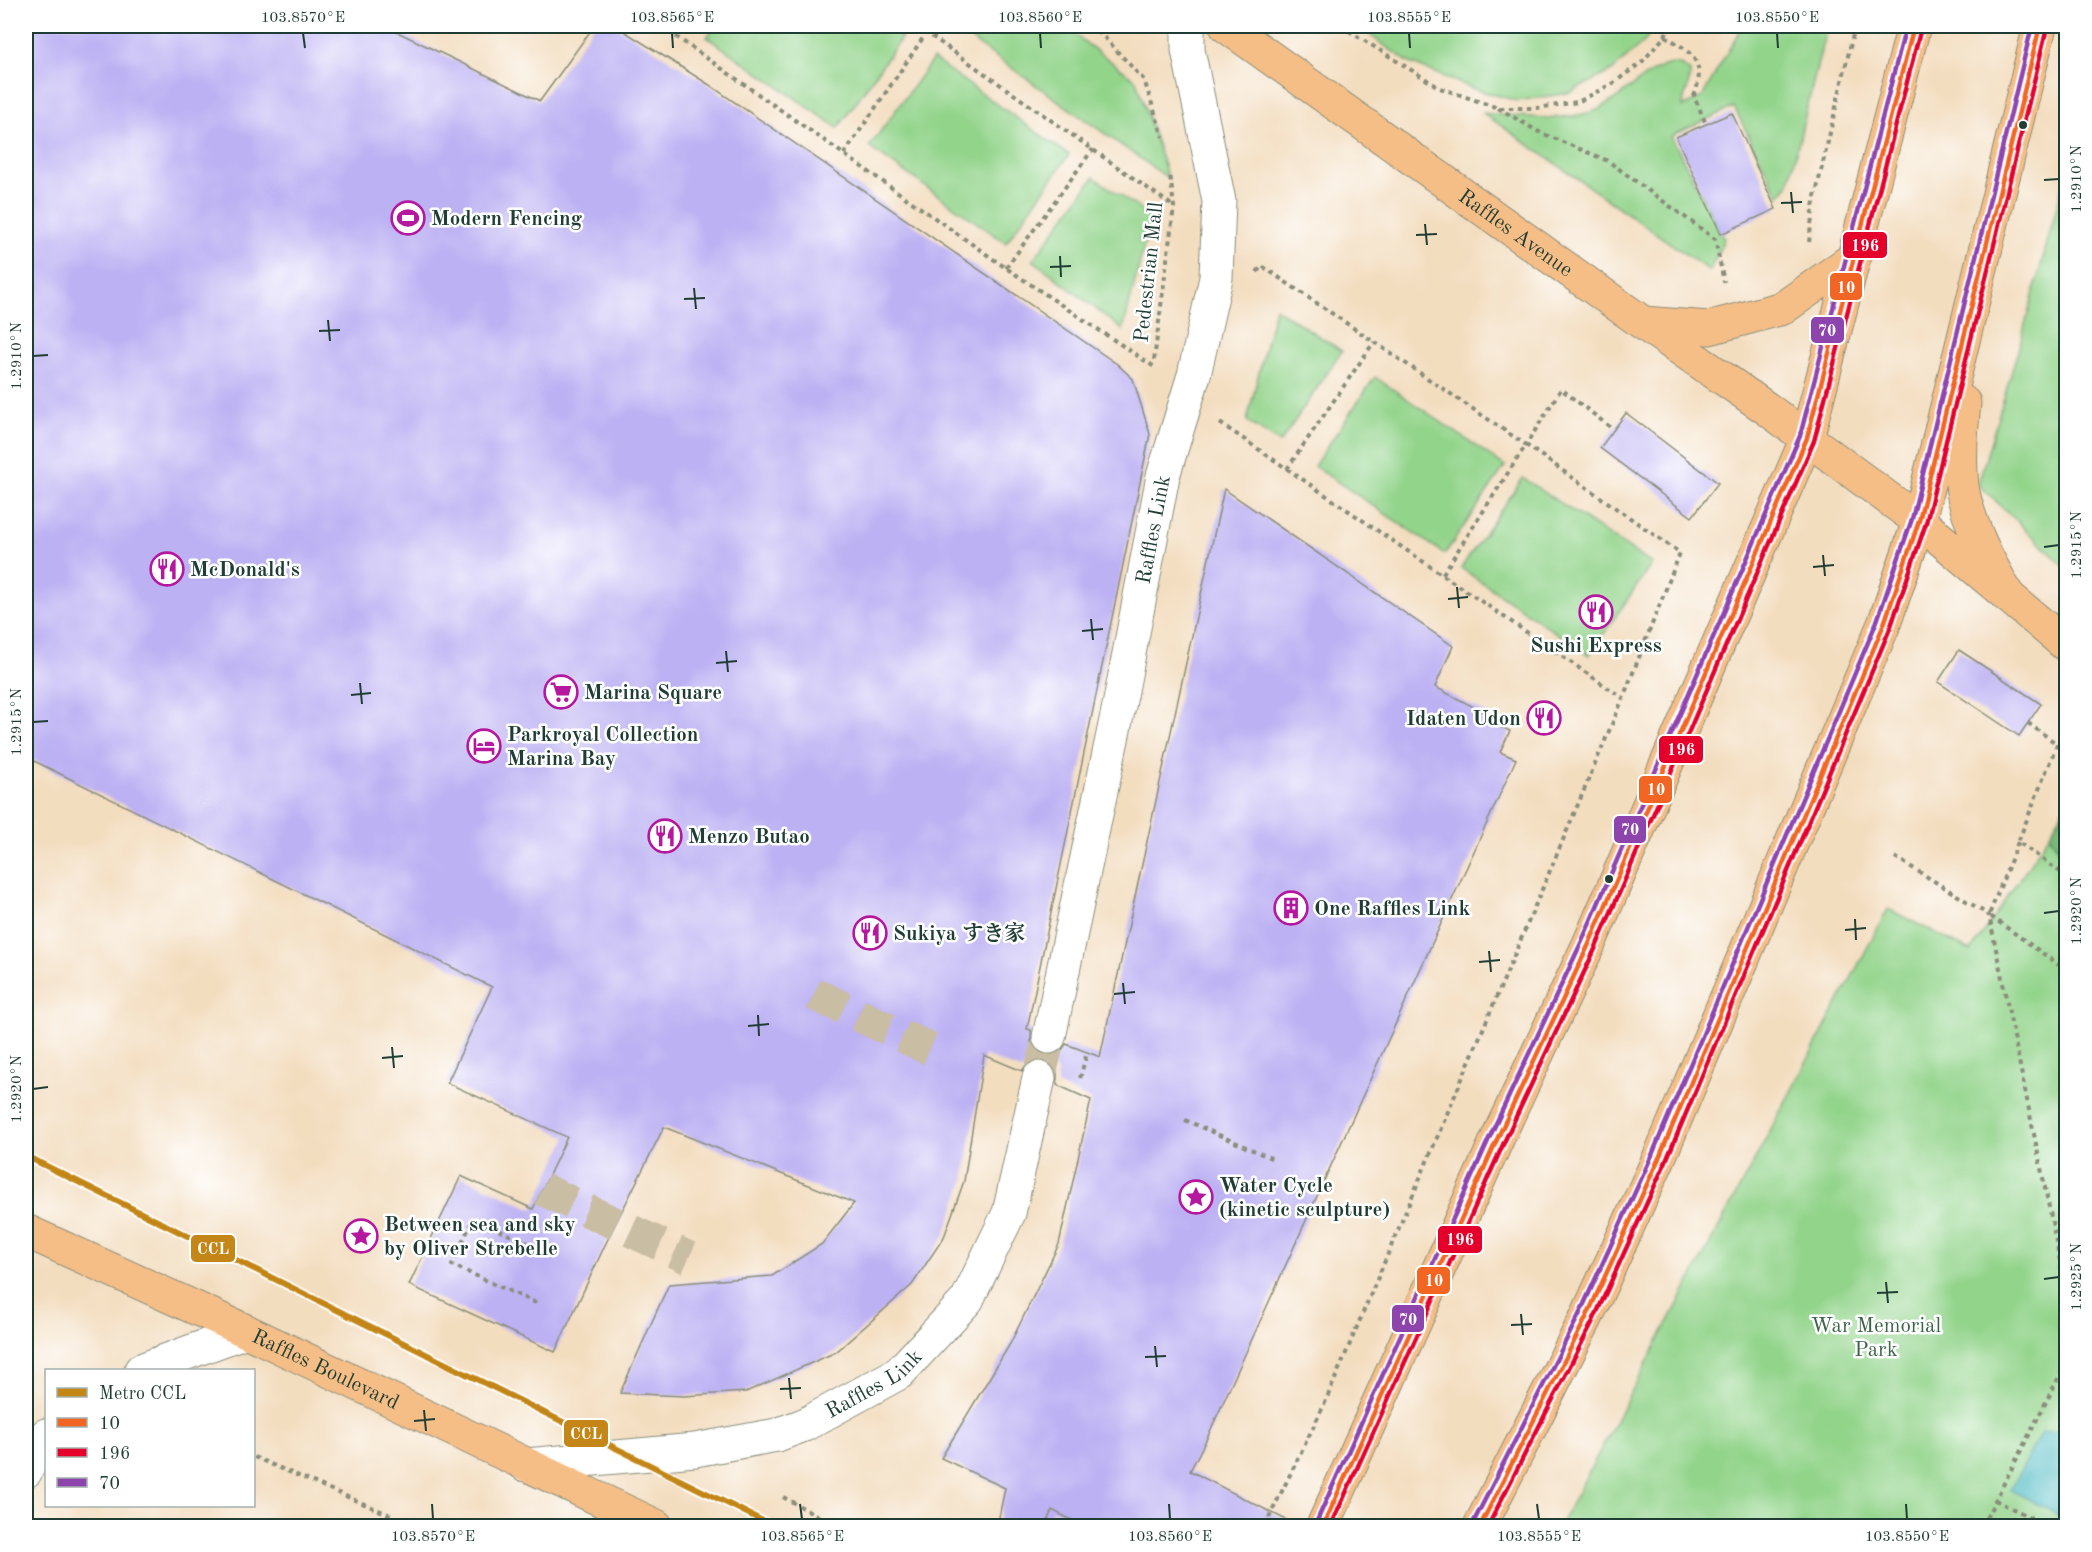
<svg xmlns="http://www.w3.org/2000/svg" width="2092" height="1552" viewBox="0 0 2092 1552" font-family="'Old Standard TT','Noto Serif SC','Noto Serif JP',serif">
  <rect width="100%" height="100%" fill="#fff"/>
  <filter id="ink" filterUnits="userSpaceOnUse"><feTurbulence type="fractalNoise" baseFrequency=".0167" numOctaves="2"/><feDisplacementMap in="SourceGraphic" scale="12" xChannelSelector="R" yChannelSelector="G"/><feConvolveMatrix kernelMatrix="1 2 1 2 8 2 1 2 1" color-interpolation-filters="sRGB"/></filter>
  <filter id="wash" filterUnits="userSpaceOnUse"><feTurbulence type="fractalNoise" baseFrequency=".008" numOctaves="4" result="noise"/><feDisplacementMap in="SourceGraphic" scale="24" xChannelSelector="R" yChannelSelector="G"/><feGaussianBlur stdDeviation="1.35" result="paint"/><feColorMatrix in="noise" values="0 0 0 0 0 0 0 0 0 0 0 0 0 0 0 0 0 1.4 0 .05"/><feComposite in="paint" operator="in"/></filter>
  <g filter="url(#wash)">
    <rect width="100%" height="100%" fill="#f3ddbf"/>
    <!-- green -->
    <path fill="#93d48b" stroke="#598860" stroke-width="1.5" d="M 715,26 L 885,26 L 902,37 L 838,128 L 707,37 Z
      M 952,26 L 1063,26 L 1136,80 L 1168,178 Z
      M 1357,26 L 1652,26 L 1646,40 L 1612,71 L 1569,93 L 1517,101 L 1474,89 L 1408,62 Z
      M 1742,26 L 1827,26 L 1788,186 L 1779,196 L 1734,107 L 1671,136 L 1724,239 L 1710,271 L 1483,113 C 1516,116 1563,123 1594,111 C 1617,103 1652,64 1674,64 C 1681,64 1685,68 1690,72 C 1690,88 1683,94 1683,107 L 1702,97 Z
      M 933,59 L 1069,155 L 1006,243 L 869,147 Z
      M 2066,173 L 2066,568 L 1978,484 L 2018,351 Z
      M 1094,177 L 1151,217 L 1123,330 L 1033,260 Z
      M 1275,308 L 1342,351 L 1280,443 L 1247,421 Z
      M 1375,377 L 1505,466 L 1445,554 L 1314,466 Z
      M 1523,478 L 1652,564 L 1589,655 L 1461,568 Z
      M 2049,835 L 2066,860 L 2066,1526 L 1560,1526 L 1888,909 L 1971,951 Z"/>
    <!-- forest -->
    <path fill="#76b677" stroke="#4a7a56" stroke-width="1.5" d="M 2066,806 L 2066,860 L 2049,835 Z"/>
    <!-- water -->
    <path fill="#4bbac3" stroke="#357c7c" stroke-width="1.5" d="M 2066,1430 L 2066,1519 L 2011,1490 L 2041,1432 Z"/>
    <g id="blocks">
      <!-- building -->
      <path fill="#bcb1f3" d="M 26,26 L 385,26 L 540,101 L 594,26 L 616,26 L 708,84 L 1117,364 L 1133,379 L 1150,434 L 1027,1029 L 1031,1030 L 1031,1043 L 1036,1050 L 1045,1055 L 1055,1055 L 1062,1050 L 1066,1044 L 1100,1057 L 1224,489 L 1453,646 L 1435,687 L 1501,721 L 1499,726 L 1510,731 L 1500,752 L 1516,759 L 1207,1438 L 1190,1471 L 1300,1527 L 1086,1527 L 1052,1510 L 1045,1527 L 997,1527 L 1005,1488 L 941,1458 L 1010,1344 L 1059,1244 L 1091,1100 L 1057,1085 L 1057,1072 L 1051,1064 L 1044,1060 L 1033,1060 L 1026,1065 L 1022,1071 L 984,1055 L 964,1181 L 944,1237 L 912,1285 L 836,1352 L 746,1392 L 684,1396 L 620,1393 L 669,1284 L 772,1276 L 822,1244 L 854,1203 L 664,1127 L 606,1243 L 555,1352 L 409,1285 L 461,1176 L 533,1209 L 567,1137 L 447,1083 L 492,987 L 26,757 Z
        M 1732,113 L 1776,209 L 1721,234 L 1676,137 Z
        M 1626,413 L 1718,483 L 1692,517 L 1600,448 Z
        M 1959,650 L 2041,704 L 2019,736 L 1938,682 Z"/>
    </g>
  </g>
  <g filter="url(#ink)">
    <use href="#blocks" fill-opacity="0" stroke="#898d7a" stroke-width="1.5"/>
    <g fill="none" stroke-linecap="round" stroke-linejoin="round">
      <!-- minor-tunnel -->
      <path stroke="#c9bda3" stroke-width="33" stroke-dasharray="33 16" stroke-linecap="butt" d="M 814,994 L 930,1049
        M 1039,1078 L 1049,1037
        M 542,1189 L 689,1258"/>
      <defs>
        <g id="minor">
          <path id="s1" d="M 1049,1037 L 1119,706 L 1163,476 L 1194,375 L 1216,278 L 1219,201 L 1188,50 L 1188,26"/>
          <path d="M 141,1370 L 246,1331"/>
          <path id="s2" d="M 526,1465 L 695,1450 L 777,1435 L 804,1425 L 899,1373 L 967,1300 L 1009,1213 L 1039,1078"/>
          <path d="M 26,1471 L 40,1442 L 46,1435"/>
        </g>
        <g id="major">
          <path id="s3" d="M 1226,26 L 1643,323 L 1766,408 L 1919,521 L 2066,645"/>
          <path id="s4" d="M 26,1231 L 246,1331 L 656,1526"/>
        </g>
        <path id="highway" d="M 1643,323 L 1709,328 L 1783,308 L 1854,258
          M 1964,403 C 1961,431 1958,471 1964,497 C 1973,533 1990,564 2008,596
          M 1323,1526 L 1499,1135 L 1589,944 L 1807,438 L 1914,26
          M 1480,1526 L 1586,1318 L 1659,1158 L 1884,624 L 1919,521 L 2040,26"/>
      </defs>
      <!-- minor casing -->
      <use href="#minor" stroke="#898d7a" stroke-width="35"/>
      <!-- major casing -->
      <use href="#major" stroke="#898d7a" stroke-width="35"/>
      <!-- highway casing -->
      <use href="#highway" stroke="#898d7a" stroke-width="35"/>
      <!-- path -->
      <path stroke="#898d7a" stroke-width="4" stroke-dasharray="4.5 4.5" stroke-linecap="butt" d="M 661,26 L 1006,268 L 1156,368
        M 917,26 L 1173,206
        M 1090,26 L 1103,36 L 1144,80 L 1163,137
        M 1341,26 L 1440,88 L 1498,108 L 1537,108 L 1578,102 L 1615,82 L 1642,62 L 1665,36 L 1669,26
        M 675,35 L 682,26
        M 1665,36 C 1692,52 1707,63 1694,96 L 1706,124
        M 1498,108 L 1539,132 L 1608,161 L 1715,239 L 1724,282
        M 844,154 L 927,32
        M 1809,242 L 1814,201 L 1855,26
        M 1006,268 L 1093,149
        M 1257,272 L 1262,266 L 1526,445 L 1561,389 L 1614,430
        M 1154,360 L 1174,207 L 1170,174
        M 1220,423 L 1623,698
        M 1287,469 L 1374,342
        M 2028,723 L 2057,744 L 2018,842 L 2066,876
        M 2018,842 L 1989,915 L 2066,970
        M 1895,857 L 1989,915 L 2066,1290
        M 1080,1078 L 1086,1056
        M 1185,1120 L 1273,1159
        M 536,1303 L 452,1265 L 473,1219 L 555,1255
        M 2062,1371 L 2066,1363
        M 254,1457 L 416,1526
        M 783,1497 L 837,1526
        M 1995,1500 L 2048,1526
        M 1265,1526 L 1324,1405 L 1623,698 L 1680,553 L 1526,445 L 1442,575
        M 1982,1526 L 2062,1371 L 2066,1373"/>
      <!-- minor -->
      <use href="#minor" stroke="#fff" stroke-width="33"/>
      <!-- major -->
      <use href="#major" stroke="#f6be87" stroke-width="33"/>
      <!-- highway -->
      <use href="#highway" stroke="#f6be87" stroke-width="33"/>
      <defs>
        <path id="bus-1" d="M 1323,1526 L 1499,1135 L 1589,944 L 1807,438 L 1914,26
          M 1480,1526 L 1586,1318 L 1659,1158 L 1884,624 L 1919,521 L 2040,26"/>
        <path id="bus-2" d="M 1331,1526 L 1506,1138 L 1596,947 L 1814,441 L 1921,28
          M 1488,1526 L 1593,1321 L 1666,1161 L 1891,626 L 1926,523 L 2047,28"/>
        <path id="bus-3" d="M 1316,1523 L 1492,1132 L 1582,941 L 1800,436 L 1906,26
          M 1473,1523 L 1579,1315 L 1652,1155 L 1877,621 L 1912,519 L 2032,26"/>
      </defs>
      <!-- bus-1 casing -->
      <use href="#bus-1" stroke="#fff" stroke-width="9"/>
      <!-- bus-2 casing -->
      <use href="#bus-2" stroke="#fff" stroke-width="9"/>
      <!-- bus-3 casing -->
      <use href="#bus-3" stroke="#fff" stroke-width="9"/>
      <!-- bus-1 -->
      <use href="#bus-1" stroke="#f26522" stroke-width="4.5"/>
      <!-- bus-2 -->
      <use href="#bus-2" stroke="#e4002b" stroke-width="4.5"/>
      <!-- bus-3 -->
      <use href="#bus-3" stroke="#8e44ad" stroke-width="4.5"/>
      <defs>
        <path id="metro-1" d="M 26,1156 L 773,1526"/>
      </defs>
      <!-- metro-1 casing -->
      <use href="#metro-1" stroke="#fff" stroke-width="10"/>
      <!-- metro-1 -->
      <use href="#metro-1" stroke="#c38617" stroke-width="6"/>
    </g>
  </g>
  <!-- ticks -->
  <path fill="none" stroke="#1f3d34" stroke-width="2" d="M 303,33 L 305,48M 672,33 L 673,48M 1040,33 L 1041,48M 1409,33 L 1410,48M 1777,33 L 1778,48M 2044,180 L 2059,179M 1791,192 L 1793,213M 1781,203 L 1802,202M 1425,224 L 1427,245M 1416,235 L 1437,234M 1060,256 L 1061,277M 1050,267 L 1071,266M 694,288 L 696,309M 684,299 L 705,298M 328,320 L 330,341M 319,331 L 340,330M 33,356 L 48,355M 2044,547 L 2059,545M 1823,555 L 1825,576M 1813,567 L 1834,565M 1457,587 L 1459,608M 1448,599 L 1468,597M 1091,619 L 1093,640M 1082,631 L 1103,629M 726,651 L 728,672M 716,663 L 737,661M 360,683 L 362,704M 351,695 L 371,693M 33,722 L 48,721M 2044,913 L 2059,911M 1855,919 L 1856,940M 1845,930 L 1866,928M 1489,951 L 1491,972M 1479,962 L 1500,960M 1123,983 L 1125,1004M 1114,994 L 1135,992M 758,1015 L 759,1036M 748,1026 L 769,1024M 392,1047 L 394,1068M 382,1058 L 403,1056M 33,1089 L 48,1087M 2044,1279 L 2059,1277M 1886,1282 L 1888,1303M 1877,1293 L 1898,1292M 1521,1314 L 1523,1335M 1511,1325 L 1532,1324M 1155,1346 L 1157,1367M 1145,1357 L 1166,1356M 789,1378 L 791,1399M 780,1389 L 801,1388M 424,1410 L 426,1431M 414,1421 L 435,1419M 432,1504 L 433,1519M 800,1504 L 802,1519M 1169,1504 L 1170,1519M 1537,1504 L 1539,1519M 1906,1504 L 1907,1519"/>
  <!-- icons -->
  <defs>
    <symbol id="stadium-ring" viewBox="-11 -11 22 22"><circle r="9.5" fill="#fff" stroke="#b5179e" stroke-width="1.5"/><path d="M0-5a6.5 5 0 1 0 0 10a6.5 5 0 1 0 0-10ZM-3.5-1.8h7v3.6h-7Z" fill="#b5179e"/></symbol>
    <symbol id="restaurant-ring" viewBox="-11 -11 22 22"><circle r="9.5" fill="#fff" stroke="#b5179e" stroke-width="1.5"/><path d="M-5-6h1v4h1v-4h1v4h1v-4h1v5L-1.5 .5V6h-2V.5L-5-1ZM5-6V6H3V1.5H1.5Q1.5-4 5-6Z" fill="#b5179e"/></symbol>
    <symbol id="supermarket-ring" viewBox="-11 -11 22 22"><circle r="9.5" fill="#fff" stroke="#b5179e" stroke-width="1.5"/><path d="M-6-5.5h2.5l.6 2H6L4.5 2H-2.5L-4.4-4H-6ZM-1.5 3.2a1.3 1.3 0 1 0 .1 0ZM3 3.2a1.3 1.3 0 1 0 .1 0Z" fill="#b5179e"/></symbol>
    <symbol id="hotel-ring" viewBox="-11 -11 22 22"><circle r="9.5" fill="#fff" stroke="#b5179e" stroke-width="1.5"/><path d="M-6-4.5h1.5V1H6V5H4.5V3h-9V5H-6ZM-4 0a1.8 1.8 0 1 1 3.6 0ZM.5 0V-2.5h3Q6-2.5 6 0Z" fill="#b5179e"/></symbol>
    <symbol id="building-ring" viewBox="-11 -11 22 22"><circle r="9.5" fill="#fff" stroke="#b5179e" stroke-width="1.5"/><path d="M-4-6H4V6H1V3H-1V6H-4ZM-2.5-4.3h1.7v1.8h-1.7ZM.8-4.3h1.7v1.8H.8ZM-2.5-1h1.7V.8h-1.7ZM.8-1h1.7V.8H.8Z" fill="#b5179e"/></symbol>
    <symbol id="sight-ring" viewBox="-11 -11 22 22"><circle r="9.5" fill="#fff" stroke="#b5179e" stroke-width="1.5"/><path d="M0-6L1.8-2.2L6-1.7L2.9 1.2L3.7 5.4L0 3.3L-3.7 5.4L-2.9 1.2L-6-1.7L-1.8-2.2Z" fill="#b5179e"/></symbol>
  </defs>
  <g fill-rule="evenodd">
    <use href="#stadium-ring" x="389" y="199" width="38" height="38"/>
    <use href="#restaurant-ring" x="148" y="550" width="38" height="38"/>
    <use href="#restaurant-ring" x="1577" y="593" width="38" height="38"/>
    <use href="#supermarket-ring" x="542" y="673" width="38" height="38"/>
    <use href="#restaurant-ring" x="1525" y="699" width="38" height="38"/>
    <use href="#hotel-ring" x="465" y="727" width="38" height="38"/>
    <use href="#restaurant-ring" x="646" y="817" width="38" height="38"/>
    <use href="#building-ring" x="1272" y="889" width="38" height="38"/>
    <use href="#restaurant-ring" x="851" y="914" width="38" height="38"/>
    <use href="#sight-ring" x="1177" y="1178" width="38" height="38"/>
    <use href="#sight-ring" x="342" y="1217" width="38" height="38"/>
  </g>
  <!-- markers -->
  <g fill="#1f3d34" stroke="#fff" stroke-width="2">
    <circle cx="2023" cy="125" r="5"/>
    <circle cx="1609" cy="879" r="5"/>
  </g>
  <g text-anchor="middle" stroke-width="5" stroke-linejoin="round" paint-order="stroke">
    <!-- poi labels -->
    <g font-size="21" font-weight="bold" fill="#1f3d34" stroke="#fff" text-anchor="start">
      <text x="431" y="225">Modern Fencing</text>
      <text x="190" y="576">McDonald's</text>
      <text x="1596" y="652" text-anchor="middle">Sushi Express</text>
      <text x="584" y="699">Marina Square</text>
      <text x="1521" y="725" text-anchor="end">Idaten Udon</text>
      <text x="507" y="741">Parkroyal Collection<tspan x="507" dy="24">Marina Bay</tspan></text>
      <text x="688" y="843">Menzo Butao</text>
      <text x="1314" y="915">One Raffles Link</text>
      <text x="893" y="940">Sukiya すき家</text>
      <text x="1219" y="1192">Water Cycle<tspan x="1219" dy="24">(kinetic sculpture)</tspan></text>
      <text x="384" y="1231">Between sea and sky<tspan x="384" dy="24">by Oliver Strebelle</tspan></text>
    </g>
    <!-- street labels -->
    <g font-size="21" fill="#1f3d34" stroke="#fff">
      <text dy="7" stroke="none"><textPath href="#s3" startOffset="356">Raffles Avenue</textPath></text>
      <text transform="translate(1148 272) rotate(-84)" y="7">Pedestrian Mall</text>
      <text dy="7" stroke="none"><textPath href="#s1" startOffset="518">Raffles Link</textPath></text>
      <text dy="7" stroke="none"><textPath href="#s4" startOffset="330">Raffles Boulevard</textPath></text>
      <text dy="7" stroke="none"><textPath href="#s2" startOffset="363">Raffles Link</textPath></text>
    </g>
    <!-- park labels -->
    <g font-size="21" fill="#3c634a" stroke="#fff">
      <text x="1876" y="1332">War Memorial<tspan x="1876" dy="24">Park</tspan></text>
    </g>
  </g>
  <g stroke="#fff" stroke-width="2">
    <rect x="1842" y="231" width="46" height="28" rx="6" fill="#e4002b"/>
    <rect x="1829" y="272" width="34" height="29" rx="6" fill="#f26522"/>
    <rect x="1810" y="316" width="35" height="28" rx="6" fill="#8e44ad"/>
    <rect x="1658" y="735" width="46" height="29" rx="6" fill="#e4002b"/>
    <rect x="1638" y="775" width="35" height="29" rx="6" fill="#f26522"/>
    <rect x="1613" y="815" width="34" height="29" rx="6" fill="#8e44ad"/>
    <rect x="1437" y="1225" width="46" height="29" rx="6" fill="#e4002b"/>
    <rect x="190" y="1234" width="46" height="29" rx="6" fill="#c38617"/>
    <rect x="1416" y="1266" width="35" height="29" rx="6" fill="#f26522"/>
    <rect x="1391" y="1304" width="34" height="29" rx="6" fill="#8e44ad"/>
    <rect x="563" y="1419" width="46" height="29" rx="6" fill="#c38617"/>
  </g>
  <g font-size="16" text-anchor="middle" font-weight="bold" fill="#fff">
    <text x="1865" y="251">196</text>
    <text x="1846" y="293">10</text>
    <text x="1827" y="336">70</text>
    <text x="1681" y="755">196</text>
    <text x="1656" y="795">10</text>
    <text x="1630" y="835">70</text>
    <text x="1460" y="1245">196</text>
    <text x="213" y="1254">CCL</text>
    <text x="1434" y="1286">10</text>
    <text x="1408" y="1325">70</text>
    <text x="586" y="1439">CCL</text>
  </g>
  <!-- margin -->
  <rect width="2092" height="1552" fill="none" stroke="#fff" stroke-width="66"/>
  <!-- legend -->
  <rect x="45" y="1369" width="210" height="138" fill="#ffffff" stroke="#a5b1ae" stroke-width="1.5"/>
  <rect x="57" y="1388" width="30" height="9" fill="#c38617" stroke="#a5b1ae" stroke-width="1.5"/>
  <text x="99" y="1399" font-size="18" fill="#1f3d34">Metro CCL</text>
  <rect x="57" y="1418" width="30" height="9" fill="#f26522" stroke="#a5b1ae" stroke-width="1.5"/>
  <text x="99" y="1429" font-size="18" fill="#1f3d34">10</text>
  <rect x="57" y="1448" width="30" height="9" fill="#e4002b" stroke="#a5b1ae" stroke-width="1.5"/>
  <text x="99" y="1459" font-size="18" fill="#1f3d34">196</text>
  <rect x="57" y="1478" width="30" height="9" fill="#8e44ad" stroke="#a5b1ae" stroke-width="1.5"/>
  <text x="99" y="1489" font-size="18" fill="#1f3d34">70</text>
  <rect x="33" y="33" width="2026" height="1486" fill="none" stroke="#1f3d34" stroke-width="2"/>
  <g font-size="15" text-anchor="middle" fill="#1f3d34">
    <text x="303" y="22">103.8570°E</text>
    <text x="672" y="22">103.8565°E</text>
    <text x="1040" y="22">103.8560°E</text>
    <text x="1409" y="22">103.8555°E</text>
    <text x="1777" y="22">103.8550°E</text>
    <text transform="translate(2076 179) rotate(-90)" y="5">1.2910°N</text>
    <text transform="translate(16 356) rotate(-90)" y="5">1.2910°N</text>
    <text transform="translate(2076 545) rotate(-90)" y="5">1.2915°N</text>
    <text transform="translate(16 722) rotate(-90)" y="5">1.2915°N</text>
    <text transform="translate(2076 911) rotate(-90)" y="5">1.2920°N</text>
    <text transform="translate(16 1089) rotate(-90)" y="5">1.2920°N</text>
    <text transform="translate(2076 1277) rotate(-90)" y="5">1.2925°N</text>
    <text x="433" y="1541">103.8570°E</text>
    <text x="802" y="1541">103.8565°E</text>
    <text x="1170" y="1541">103.8560°E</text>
    <text x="1539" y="1541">103.8555°E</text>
    <text x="1907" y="1541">103.8550°E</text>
  </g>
</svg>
